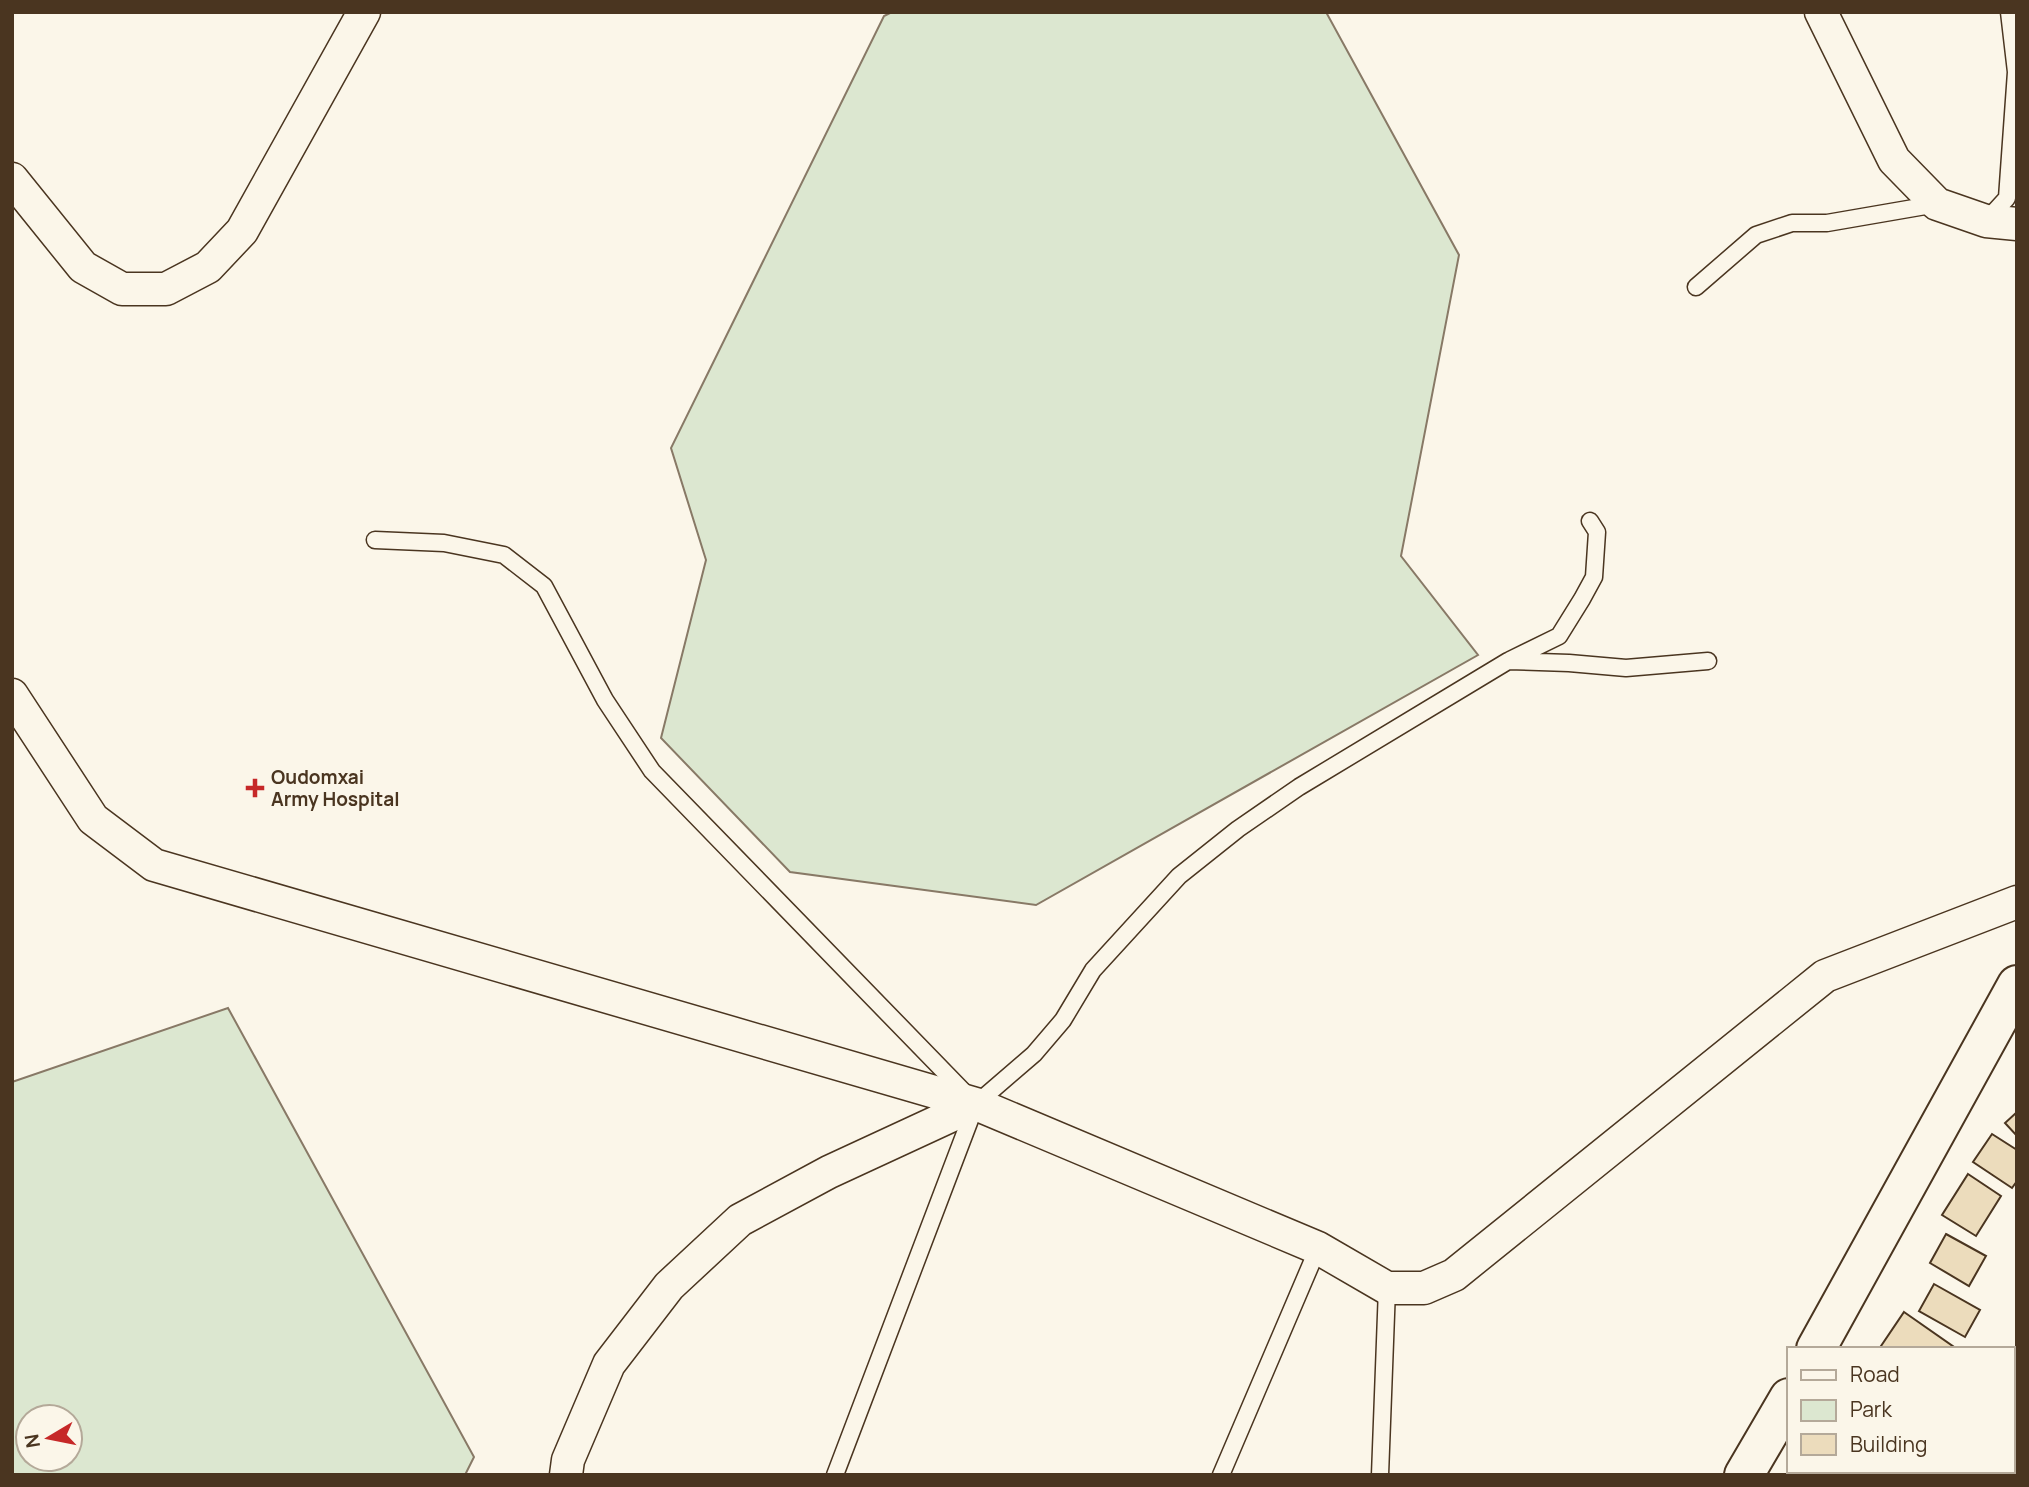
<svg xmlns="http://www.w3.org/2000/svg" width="2029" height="1487" viewBox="0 0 2029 1487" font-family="Manrope,sans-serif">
  <rect width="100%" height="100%" fill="#fbf6e9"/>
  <!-- green -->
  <path fill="#dce7d0" stroke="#887966" stroke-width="2" fill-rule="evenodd" d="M 892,12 L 1326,12 L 1459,255 L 1401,556 L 1478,655 L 1036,905 L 790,872 L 661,738 L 706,560 L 671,448 L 884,16 Z
    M 228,1008 L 474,1457 L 465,1475 L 12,1475 L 12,1082 ZM 28,1417 L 70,1417 L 70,1459 L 28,1459 Z"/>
  <!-- building -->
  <path fill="#ecdcbc" stroke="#4a3520" stroke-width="2" d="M 2017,1112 L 2017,1136 L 2005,1123 Z
    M 1992,1134 L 2017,1150 L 2017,1181 L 2012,1188 L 1973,1162 Z
    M 1968,1174 L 2001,1196 L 1976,1236 L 1942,1215 Z
    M 1946,1234 L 1986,1256 L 1969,1286 L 1930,1263 Z
    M 1934,1284 L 1980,1310 L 1965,1337 L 1919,1311 Z
    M 1904,1312 L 1954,1347 L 1952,1349 L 1879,1349 Z
    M 2017,1402 L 2017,1469 L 2013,1470 L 2013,1403 Z
    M 1858,1471 L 1911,1471 L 1911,1475 L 1859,1475 Z
    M 1930,1471 L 1984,1471 L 1984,1475 L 1930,1475 Z"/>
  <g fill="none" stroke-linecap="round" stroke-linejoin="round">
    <defs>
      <path id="lane" d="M 1986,221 L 2007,198 L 2016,72 L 2009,12
        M 1696,287 L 1756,235 L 1792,223 L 1827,223 L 1937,204
        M 375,540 L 444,543 L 504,555 L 544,586 L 605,700 L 652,771 L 967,1095
        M 1510,660 L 1559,636 L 1582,599 L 1594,577 L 1597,532 L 1590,521
        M 835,1475 L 976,1104 L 1034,1054 L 1063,1020 L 1093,970 L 1179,876 L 1238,829 L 1299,787 L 1508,661 L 1569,663 L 1626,668 L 1708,661
        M 1221,1475 L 1318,1248
        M 1380,1475 L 1387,1288"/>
      <path id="street" d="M 1821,12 L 1894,160 L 1937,204 L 1986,221 L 2017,224
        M 12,179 L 83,267 L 122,289 L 166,289 L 208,267 L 242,231 L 364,12
        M 12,695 L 93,819 L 154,865 L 976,1104 L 1318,1248 L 1387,1288 L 1424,1288 L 1454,1275 L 1825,976 L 2017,902
        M 2013,1389 L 2017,1388
        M 566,1475 L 568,1460 L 609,1364 L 669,1286 L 740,1220 L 829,1172 L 976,1104"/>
      <path id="primary" d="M 1816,1349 L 2017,985
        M 1744,1475 L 1789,1398"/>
    </defs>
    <!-- lane casing -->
    <use href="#lane" stroke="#4a3520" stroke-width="19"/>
    <!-- street casing -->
    <use href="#street" stroke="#4a3520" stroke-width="35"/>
    <!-- primary casing -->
    <use href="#primary" stroke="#4a3520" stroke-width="42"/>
    <!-- lane -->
    <use href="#lane" stroke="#fbf6e9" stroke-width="16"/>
    <!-- street -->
    <use href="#street" stroke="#fbf6e9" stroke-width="32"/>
    <!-- primary -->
    <use href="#primary" stroke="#fbf6e9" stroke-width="38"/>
  </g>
  <!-- markers -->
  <path fill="#c62828" stroke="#fbf6e9" stroke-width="2.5" d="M251.5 777.5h7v7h7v7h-7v7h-7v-7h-7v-7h7z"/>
  <g text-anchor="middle" stroke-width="5" stroke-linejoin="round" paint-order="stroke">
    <!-- poi labels -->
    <g font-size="19" font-weight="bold" fill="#4a3520" stroke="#fbf6e9" text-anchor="start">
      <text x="271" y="784">Oudomxai<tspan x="271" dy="22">Army Hospital</tspan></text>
    </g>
  </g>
  <!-- border -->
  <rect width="2029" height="1487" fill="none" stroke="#4a3520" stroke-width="28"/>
  <!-- legend -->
  <rect x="1787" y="1347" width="228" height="126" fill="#fbf6e9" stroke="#b4a999" stroke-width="2"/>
  <rect x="1801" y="1370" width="35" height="10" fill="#fbf6e9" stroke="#b4a999" stroke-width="2"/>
  <text x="1850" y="1382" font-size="21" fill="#4a3520">Road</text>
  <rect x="1801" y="1400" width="35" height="21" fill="#dce7d0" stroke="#b4a999" stroke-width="2"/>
  <text x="1850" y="1417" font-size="21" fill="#4a3520">Park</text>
  <rect x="1801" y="1434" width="35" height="21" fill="#ecdcbc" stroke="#b4a999" stroke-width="2"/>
  <text x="1850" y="1452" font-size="21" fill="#4a3520">Building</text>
  <!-- north arrow -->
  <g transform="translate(49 1438) rotate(260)"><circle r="33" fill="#fbf6e9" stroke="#b4a999" stroke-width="2"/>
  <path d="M0-5L12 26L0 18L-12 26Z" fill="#c62828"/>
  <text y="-10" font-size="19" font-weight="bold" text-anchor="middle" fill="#4a3520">N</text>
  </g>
</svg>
